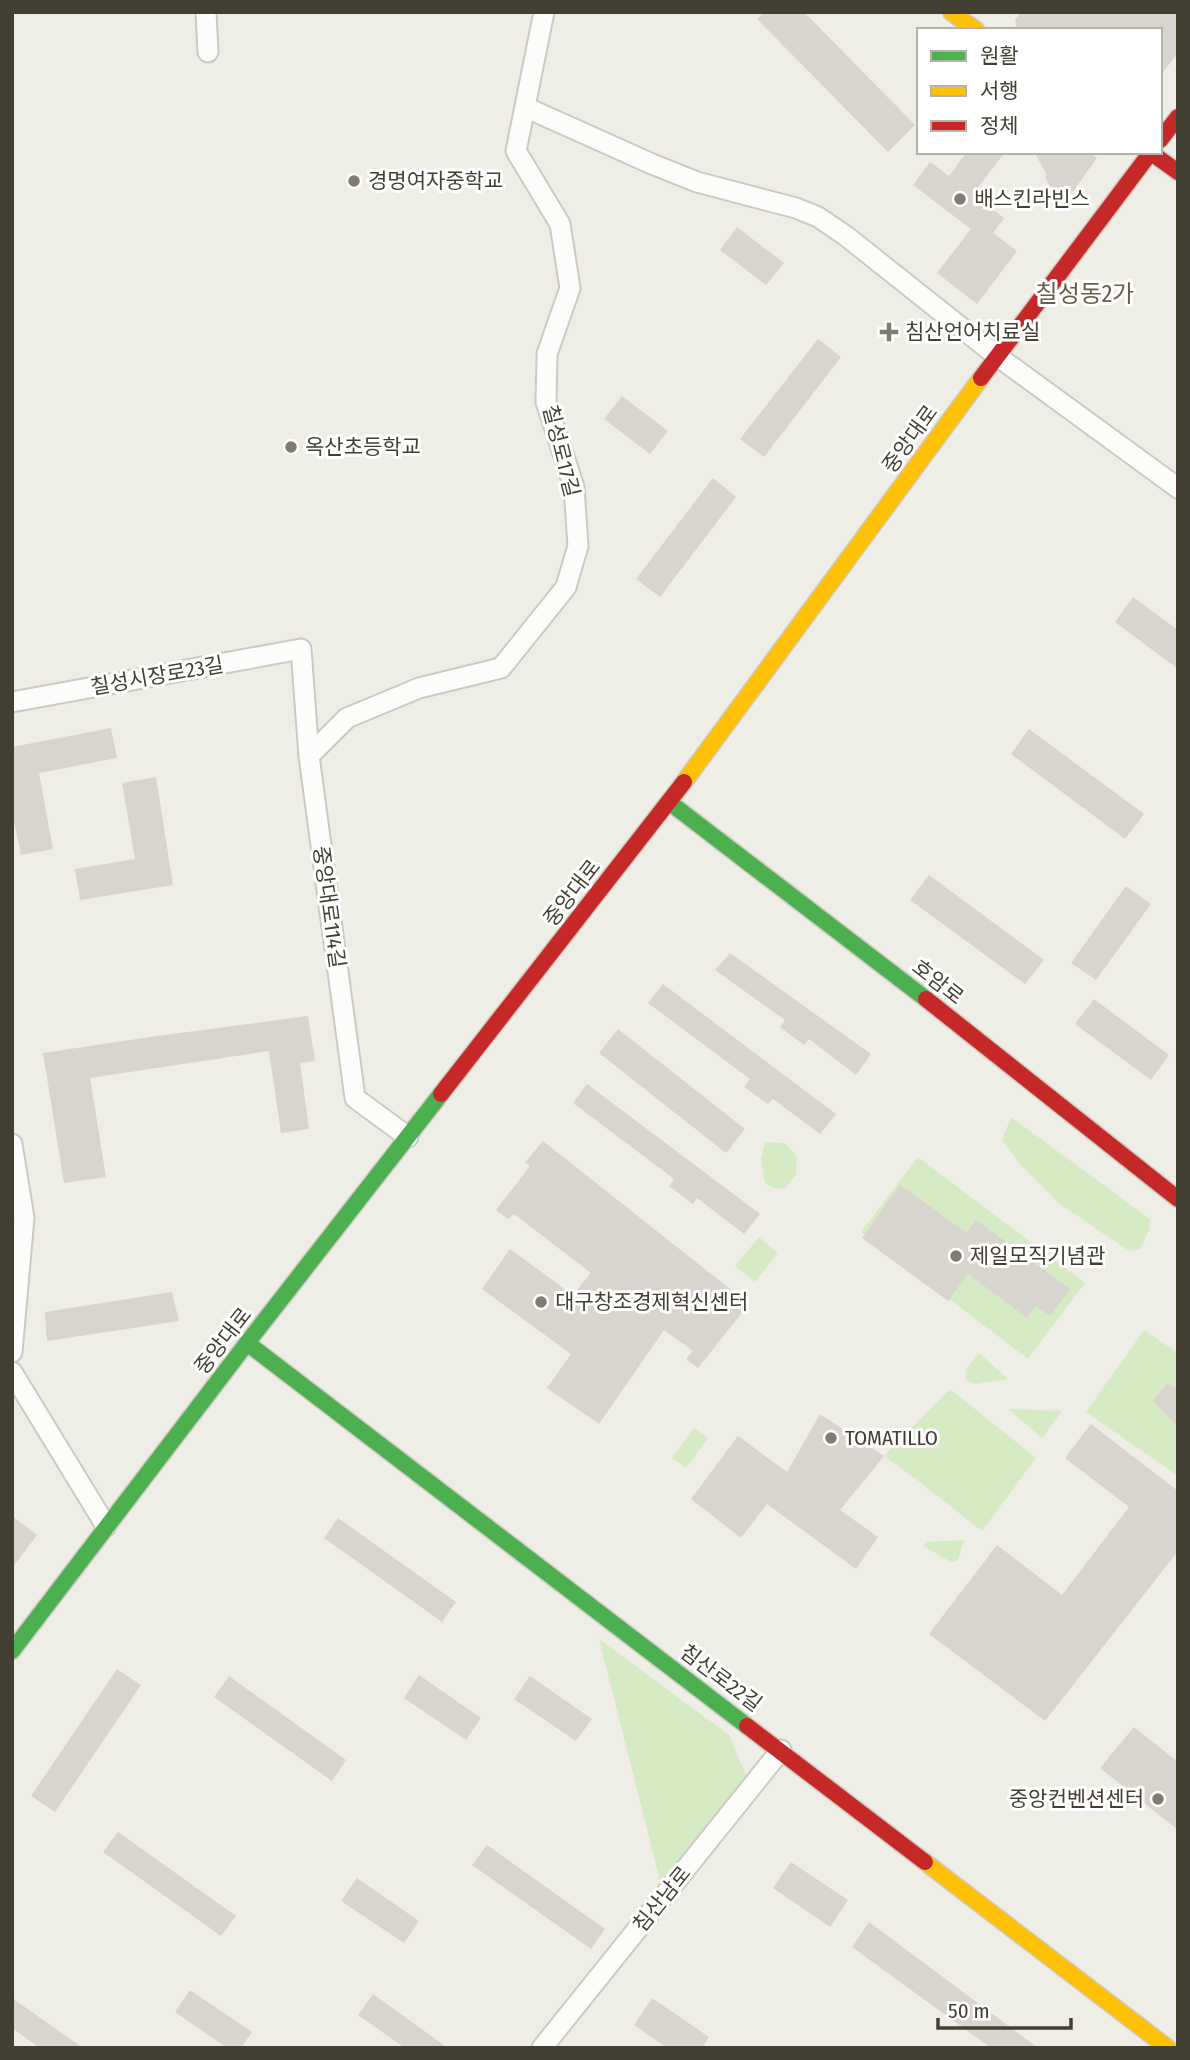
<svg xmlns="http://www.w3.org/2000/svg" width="1190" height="2060" viewBox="0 0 1190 2060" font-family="'Fira Sans Condensed','Noto Sans KR',sans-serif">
  <rect width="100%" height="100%" fill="#eeede6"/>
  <!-- green -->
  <path fill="#d6ebc3" d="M 1011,1117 L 1150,1219 L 1149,1230 L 1140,1249 L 1129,1251 L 1060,1204 L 1018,1162 L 1002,1140 Z
    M 765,1142 L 785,1143 L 797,1157 L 796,1175 L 785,1188 L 776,1189 L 765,1183 L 761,1160 Z
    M 918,1157 L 1085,1283 L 1028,1359 L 861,1232 Z
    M 759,1237 L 778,1253 L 755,1282 L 735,1266 Z
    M 1144,1330 L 1178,1353 L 1178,1476 L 1086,1412 Z
    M 979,1353 L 1008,1379 L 976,1384 L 966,1380 L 965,1371 Z
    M 950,1389 L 1036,1458 L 982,1531 C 949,1506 918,1479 884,1456 Z
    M 1008,1409 L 1062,1411 L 1042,1438 Z
    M 694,1428 L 708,1438 L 686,1468 L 672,1458 Z
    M 964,1540 L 958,1560 L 951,1562 L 923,1546 L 927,1542 Z
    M 599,1639 L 729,1735 L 751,1787 L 664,1896 Z"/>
  <!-- building -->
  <path fill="#d7d5ce" d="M 764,12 L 804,12 L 915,125 L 888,152 L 757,19 Z
    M 1021,12 L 1178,12 L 1178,53 L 1160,76 L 1160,30 L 1017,30 L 1015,20 Z
    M 967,152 L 1005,152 L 973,194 L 1004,218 L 993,233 L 1017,251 L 977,304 L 937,273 L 971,229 L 913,185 L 930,162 L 949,176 Z
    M 1034,152 L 1089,152 L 1097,158 L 1061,208 L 1045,177 L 1047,175 Z
    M 737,227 L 784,263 L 766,285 L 720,250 Z
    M 818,339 L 841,357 L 764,457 L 740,439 Z
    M 622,396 L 668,431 L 650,454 L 604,419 Z
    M 713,478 L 736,497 L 660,597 L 636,579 Z
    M 1133,597 L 1178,630 L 1178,669 L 1115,622 Z
    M 111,728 L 117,758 L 39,773 L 53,849 L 21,855 L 12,812 L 12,747 Z
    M 1029,729 L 1144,814 L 1125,839 L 1011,754 Z
    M 156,777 L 173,885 L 80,900 L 75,869 L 135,859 L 122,783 Z
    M 929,875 L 1044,960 L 1025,984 L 910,900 Z
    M 1126,886 L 1151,904 L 1096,980 L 1071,963 Z
    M 730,953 L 871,1054 L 856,1075 L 809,1039 L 804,1045 L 780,1027 L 785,1020 L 715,970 Z
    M 663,984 L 836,1114 L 820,1134 L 773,1099 L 768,1104 L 744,1087 L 750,1079 L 648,1003 Z
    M 1094,999 L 1169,1055 L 1151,1080 L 1075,1024 Z
    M 308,1016 L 315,1061 L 300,1063 L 309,1129 L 281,1133 L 269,1051 L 90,1078 L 106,1177 L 64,1183 L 43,1053 L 157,1036 Z
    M 618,1029 L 745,1129 L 726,1153 L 599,1053 Z
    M 587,1084 L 760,1214 L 744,1234 L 697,1198 L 693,1204 L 669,1186 L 674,1179 L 573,1103 Z
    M 543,1141 L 749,1304 L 698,1368 L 686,1359 L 693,1351 L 664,1330 L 599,1424 L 547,1388 L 571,1354 L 482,1289 L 510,1249 L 573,1295 L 591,1273 L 514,1214 L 508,1219 L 496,1210 L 530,1166 L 525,1162 Z
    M 900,1185 L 967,1233 L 976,1220 L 1070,1289 L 1050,1316 L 1036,1306 L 1027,1318 L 968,1274 L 948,1301 L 862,1238 Z
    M 172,1292 L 179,1321 L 47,1341 L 45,1312 Z
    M 1167,1383 L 1178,1389 L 1178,1427 L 1153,1401 Z
    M 820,1414 L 884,1456 L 840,1510 L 878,1537 L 856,1569 L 767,1504 L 741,1538 L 691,1499 L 738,1436 L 787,1472 Z
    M 1091,1424 L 1178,1491 L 1178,1551 L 1045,1721 L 929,1634 L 997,1545 L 1062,1595 L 1129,1507 L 1065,1458 Z
    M 12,1516 L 37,1535 L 12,1568 Z
    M 338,1518 L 456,1602 L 442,1622 L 324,1538 Z
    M 117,1669 L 141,1685 L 55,1812 L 31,1796 Z
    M 419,1675 L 481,1718 L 466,1740 L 404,1698 Z
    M 229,1676 L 346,1760 L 332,1781 L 214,1697 Z
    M 530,1676 L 592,1719 L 576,1741 L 514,1699 Z
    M 1134,1727 L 1178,1762 L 1178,1830 L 1100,1768 Z
    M 118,1832 L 236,1916 L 221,1936 L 103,1852 Z
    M 487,1845 L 605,1929 L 591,1949 L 472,1865 Z
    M 791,1862 L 848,1900 L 830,1927 L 773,1888 Z
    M 357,1878 L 419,1921 L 404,1943 L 341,1901 Z
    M 869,1922 L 1038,2048 L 991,2048 L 852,1947 Z
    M 190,1990 L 252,2032 L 241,2048 L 227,2048 L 175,2012 Z
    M 373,1994 L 448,2048 L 405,2048 L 358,2015 Z
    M 12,1998 L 83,2048 L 40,2048 L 12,2028 Z
    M 652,1998 L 709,2037 L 702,2048 L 667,2048 L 634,2025 Z"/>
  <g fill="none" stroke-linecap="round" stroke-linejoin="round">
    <defs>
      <path id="street" d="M 206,12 L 208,52
        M 525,107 L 652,164 L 697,182 L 796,208 L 818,217 L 846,236 L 997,356 L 1178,488
        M 12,702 L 301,649 L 309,756 L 355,1098 L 408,1137
        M 309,756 L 347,718 L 419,688 L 501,668 L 566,587 L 578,546 L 574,487 L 546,402 L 547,354 L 570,288 L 560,224 L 516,151 L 544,12
        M 12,1144 L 24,1218 L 12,1352
        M 12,1372 L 106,1526
        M 542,2048 L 781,1750"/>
      <path id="fast" d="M 669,802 L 926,999
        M 247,1343 L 747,1726
        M 12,1651 L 247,1343 L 441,1094"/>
      <path id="slow" d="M 951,12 L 976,30
        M 684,782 L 981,378
        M 925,1862 L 1168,2048"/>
      <path id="jam" d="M 1160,140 L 1178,117
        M 1150,152 L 1178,172
        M 981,378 L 1151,152
        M 926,999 L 1178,1199
        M 441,1094 L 684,782
        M 747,1726 L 925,1862"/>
    </defs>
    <!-- street casing -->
    <use href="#street" stroke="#cccac3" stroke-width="23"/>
    <!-- fast casing -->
    <use href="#fast" stroke="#cdcbbc" stroke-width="19"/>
    <!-- slow casing -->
    <use href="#slow" stroke="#cdcbbc" stroke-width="19"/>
    <!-- jam casing -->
    <use href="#jam" stroke="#cdcbbc" stroke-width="19"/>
    <!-- street -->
    <use href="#street" stroke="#fcfcfb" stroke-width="19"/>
    <!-- fast -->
    <use href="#fast" stroke="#4caf50" stroke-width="16"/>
    <!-- slow -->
    <use href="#slow" stroke="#ffc107" stroke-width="16"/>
    <!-- jam -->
    <use href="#jam" stroke="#c62828" stroke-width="16"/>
  </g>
  <!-- markers -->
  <g fill="#7f7c71" stroke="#fff" stroke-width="2.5">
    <circle cx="354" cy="181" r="7"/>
    <circle cx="960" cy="199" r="7"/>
    <path d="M885.5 321.5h7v7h7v7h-7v7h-7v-7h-7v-7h7z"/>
    <circle cx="291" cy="447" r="7"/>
    <circle cx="956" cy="1256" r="7"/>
    <circle cx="541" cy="1302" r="7"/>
    <circle cx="831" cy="1438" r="7"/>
    <circle cx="1158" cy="1799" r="7"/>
  </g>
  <g text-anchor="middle" stroke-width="6" stroke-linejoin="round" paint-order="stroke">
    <!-- poi labels -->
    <g font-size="21" fill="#433f32" stroke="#fff" text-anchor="start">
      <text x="368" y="188">경명여자중학교</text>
      <text x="974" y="206">배스킨라빈스</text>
      <text x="905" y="339">침산언어치료실</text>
      <text x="305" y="454">옥산초등학교</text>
      <text x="970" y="1263">제일모직기념관</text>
      <text x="555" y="1309">대구창조경제혁신센터</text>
      <text x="845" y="1445">TOMATILLO</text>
      <text x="1144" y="1806" text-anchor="end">중앙컨벤션센터</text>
    </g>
    <!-- street labels -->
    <g font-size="21" fill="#433f32" stroke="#fff">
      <text transform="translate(910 439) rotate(-54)" y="7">중앙대로</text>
      <text transform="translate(561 451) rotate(76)" y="7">칠성로17길</text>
      <text transform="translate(157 676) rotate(-10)" y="7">칠성시장로23길</text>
      <text transform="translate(572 893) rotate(-52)" y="7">중앙대로</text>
      <text transform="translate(329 907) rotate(82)" y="7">중앙대로114길</text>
      <text transform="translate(938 982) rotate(38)" y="7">호암로</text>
      <text transform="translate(223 1341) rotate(-52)" y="7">중앙대로</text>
      <text transform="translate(721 1678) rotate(37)" y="7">침산로22길</text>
      <text transform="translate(662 1899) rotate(-51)" y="7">침산남로</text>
    </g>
    <!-- quarter labels -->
    <g font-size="24" fill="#675f49" stroke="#fff">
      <text x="1085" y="302">칠성동2가</text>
    </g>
  </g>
  <!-- border -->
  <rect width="1190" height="2060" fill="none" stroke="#433f32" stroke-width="28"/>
  <!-- legend -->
  <rect x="917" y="28" width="245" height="126" fill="#ffffff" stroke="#b4b2ad" stroke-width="2"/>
  <rect x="931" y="51" width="35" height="10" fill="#4caf50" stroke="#b4b2ad" stroke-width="2"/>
  <text x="980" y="63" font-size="21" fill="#433f32">원활</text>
  <rect x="931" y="86" width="35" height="10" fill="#ffc107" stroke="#b4b2ad" stroke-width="2"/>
  <text x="980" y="98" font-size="21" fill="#433f32">서행</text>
  <rect x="931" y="121" width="35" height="10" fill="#c62828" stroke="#b4b2ad" stroke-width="2"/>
  <text x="980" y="133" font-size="21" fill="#433f32">정체</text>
  <!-- scale -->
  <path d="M938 2018v10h133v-10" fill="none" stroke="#433f32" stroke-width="3.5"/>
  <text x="948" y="2018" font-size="21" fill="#433f32" stroke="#ffffff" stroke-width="5" paint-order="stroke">50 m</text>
</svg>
